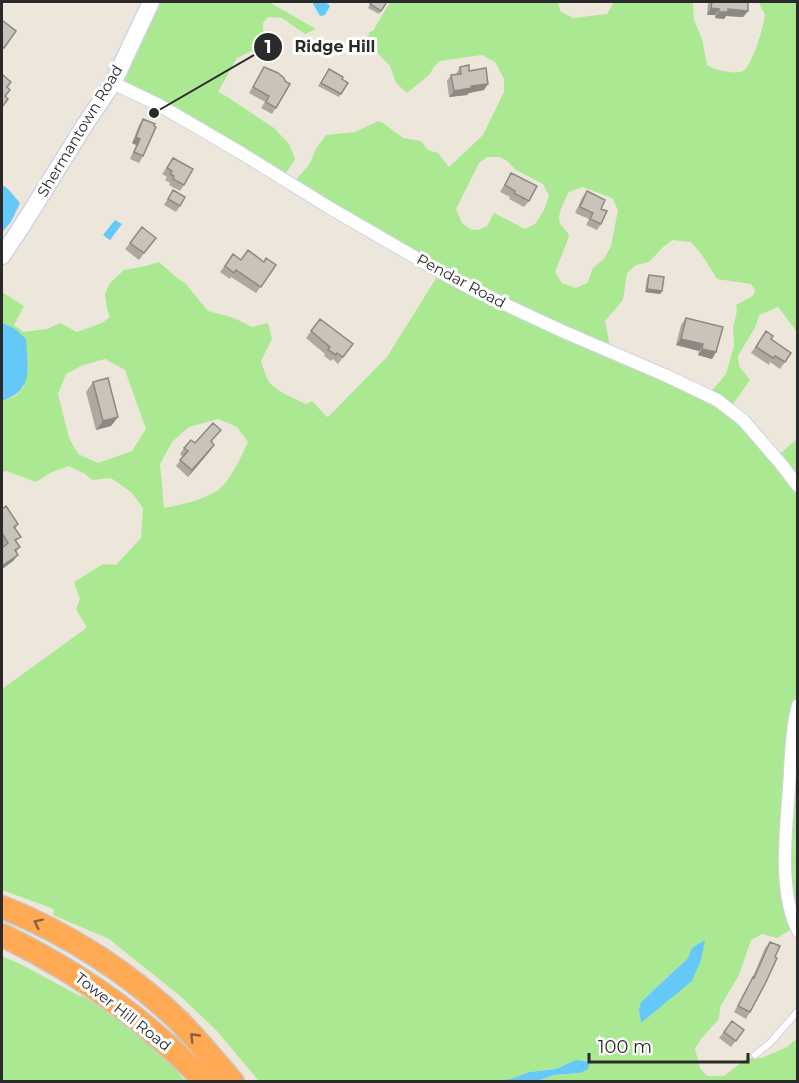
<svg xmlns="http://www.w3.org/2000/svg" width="799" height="1083" viewBox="0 0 799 1083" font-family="Montserrat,sans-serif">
  <rect width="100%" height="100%" fill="#ede7db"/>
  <!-- green -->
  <path fill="#aae992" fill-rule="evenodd" d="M 146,2 L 269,2 L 316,29 L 305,34 L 282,18 L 268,17 L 263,23 L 263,30 L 275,47 L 266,49 L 258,48 L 237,58 L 218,92 L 226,96 L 274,128 L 289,144 L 295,159 L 283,178 L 110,75 Z
    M 390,2 L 558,2 L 560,11 L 573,18 L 607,14 L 614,2 L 622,3 L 629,2 L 693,2 L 694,20 L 702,39 L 707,65 C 714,70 735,75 743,71 C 753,65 764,25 765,14 L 760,6 L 759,2 L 797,2 L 798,3 L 797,332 L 778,307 L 759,315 L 756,326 L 738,356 L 739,366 L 750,380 L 731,407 L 776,457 L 797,439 L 797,929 L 795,927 L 777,938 L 762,934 L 751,940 L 739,975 L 720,1007 L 719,1019 L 701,1039 L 695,1049 L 700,1068 L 707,1076 L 724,1076 L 747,1058 L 762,1058 L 787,1047 L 797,1038 L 797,1081 L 537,1081 L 554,1075 L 580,1073 L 576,1060 L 556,1069 L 529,1072 L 514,1078 L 498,1081 L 259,1081 L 216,1030 L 179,995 L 109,939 L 53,915 L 54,909 L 2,890 L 2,689 L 85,629 L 86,626 L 76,609 L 80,599 L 74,582 L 103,564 L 116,565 L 141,538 L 143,508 L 131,492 L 111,478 L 92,480 L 85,474 L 69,466 L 50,473 L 36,482 L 6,471 L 2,472 L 2,401 L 14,397 L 24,387 L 14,328 L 2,323 L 2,292 L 24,306 L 14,325 L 23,332 L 47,329 L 60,323 L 77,332 L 102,323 L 110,317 L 107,309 L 105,294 L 110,283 L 124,270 L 146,266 L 159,262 L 176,277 L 186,284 L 208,311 L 234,318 L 252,327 L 268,323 L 272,339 L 261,361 C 263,367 265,374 268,380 C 273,390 295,399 306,404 L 312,401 L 327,417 L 330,415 L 387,357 L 440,272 L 292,184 L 309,165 L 317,147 L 326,135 L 355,132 L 378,121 L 383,123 L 403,138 L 421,141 L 428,150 L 438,153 L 449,167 L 483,135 L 504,92 L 504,79 L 495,62 L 482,55 L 440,61 L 434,67 L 429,75 L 407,93 L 396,83 L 390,66 L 368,43 L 369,32 L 373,31 ZM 487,157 L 499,157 L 506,160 L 516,170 L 543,184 L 549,196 L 544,210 L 535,224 L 525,229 L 494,213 L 487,226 L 478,230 L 470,229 L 462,223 L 456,209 L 479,163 ZM 583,187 L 612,198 L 618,210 L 611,246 L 604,259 L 593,268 L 587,283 L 576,288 L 562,283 L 555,272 L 569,237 C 568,231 565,230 561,225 C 555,217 565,200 569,192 ZM 673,240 L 691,242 L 702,255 L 717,279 L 751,284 L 755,290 L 753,296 L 736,305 L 737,311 L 733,328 L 734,346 L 726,374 L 709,394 L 611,352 L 605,321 L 623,300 L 627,273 L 636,265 L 649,262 L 663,247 ZM 105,359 L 125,370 L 126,373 L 146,429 L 132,451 L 98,463 L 78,454 L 69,438 L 58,394 L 66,374 L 83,365 ZM 218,419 L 237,427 L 248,442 C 241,457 231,480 218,490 C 204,500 181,505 164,508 L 160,464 L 172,442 L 189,427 ZM 688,958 L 692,981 L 641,1022 L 641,1002 Z
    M 2,956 L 24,966 L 78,995 L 85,997 C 121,1022 158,1047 185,1081 L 2,1082 Z"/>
  <!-- water -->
  <path fill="#64c8f9" d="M 314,2 C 319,2 327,1 330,6 L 325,15 L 320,16 L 313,4 Z
    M 2,185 L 8,189 L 20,203 L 11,222 L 2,232 Z
    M 115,220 L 122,224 L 110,240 L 103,235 Z
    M 2,323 L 14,328 L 26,339 C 27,368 35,390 2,401 Z
    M 705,940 L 701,960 L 692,981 L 641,1023 L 639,1010 L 641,1002 L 688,958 L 692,948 Z
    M 576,1060 L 590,1062 L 588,1069 L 580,1073 L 554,1075 L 537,1081 L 498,1081 L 514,1078 L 529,1072 L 556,1069 Z"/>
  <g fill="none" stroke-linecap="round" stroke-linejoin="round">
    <defs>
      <path id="lane" d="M 755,1055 L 770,1043 L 798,1011"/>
      <path id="street" d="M 113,83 L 159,105 L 241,153 L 330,208 L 430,266 L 470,288 L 562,331 L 667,376 L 717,400 L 743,420 L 781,464 L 798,486
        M 798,705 C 791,732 791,760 789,788 C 786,831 778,891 798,931"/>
      <path id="secondary" d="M 2,256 L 22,226 L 86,123 L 113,83 L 151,2"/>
      <path id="highway" d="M 2,907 C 67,933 130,973 181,1023 C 199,1042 216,1062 233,1082
        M 2,935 C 78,972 147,1020 205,1082"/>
    </defs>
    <!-- lane casing -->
    <use href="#lane" stroke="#d0d2e4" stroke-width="8"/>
    <!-- street casing -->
    <use href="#street" stroke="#d0d2e4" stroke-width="14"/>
    <!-- secondary casing -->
    <use href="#secondary" stroke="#d0d2e4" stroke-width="19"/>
    <!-- highway casing -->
    <use href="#highway" stroke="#c8c8c8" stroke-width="25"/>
    <!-- lane -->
    <use href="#lane" stroke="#fff" stroke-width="6"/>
    <!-- street -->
    <use href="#street" stroke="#fff" stroke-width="12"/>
    <!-- secondary -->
    <use href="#secondary" stroke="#fff" stroke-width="16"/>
    <!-- highway -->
    <use href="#highway" stroke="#ffa954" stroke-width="22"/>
  </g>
  <!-- wall -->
  <path fill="#ada8a0" d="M 372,2 L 387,2 L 379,14 L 368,8 Z
    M 708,2 L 748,2 L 748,11 L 743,17 L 726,16 L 724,19 L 715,18 L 715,15 L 707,15 Z
    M 264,67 L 285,81 L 276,108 L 272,114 L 261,108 L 265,102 L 249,93 Z
    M 460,67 L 469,71 L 484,90 L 469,93 L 467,95 L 449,97 L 447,81 L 451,75 L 456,74 Z
    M 329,69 L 348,83 L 339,97 L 318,86 Z
    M 143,119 L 143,156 L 139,163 L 130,159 L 136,145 L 132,143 L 139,125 Z
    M 173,158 L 184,185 L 180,191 L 169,185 L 170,183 L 165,180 L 167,177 L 162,174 Z
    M 511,173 L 529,201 L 524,207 L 509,199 L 510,197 L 500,192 Z
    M 173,190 L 180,206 L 176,212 L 164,205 Z
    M 587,191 L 601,209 L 601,224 L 597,230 L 586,225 L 589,219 L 575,213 L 582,198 Z
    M 156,238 L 139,260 L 125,249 L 130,243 Z
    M 233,254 L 241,260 L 264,262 L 276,265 L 256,293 L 231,277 L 230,279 L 220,272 Z
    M 649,275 L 662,291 L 660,294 L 645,292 L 647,278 Z
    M 686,318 L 716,352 L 712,359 L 698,355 L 699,351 L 676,345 L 681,325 Z
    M 320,319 L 353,344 L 338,364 L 333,359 L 331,361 L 324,356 L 325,354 L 306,338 Z
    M 766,331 L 771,339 L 791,353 L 780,369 L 770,362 L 769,365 L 751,353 Z
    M 93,382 L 118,417 L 111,426 L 96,430 L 86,392 Z
    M 221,430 L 211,442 L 214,445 L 210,451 L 188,477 L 176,466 L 183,457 L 180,454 L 184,448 Z
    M 2,509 L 18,524 L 15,529 L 17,542 L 20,547 L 16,552 L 13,561 L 2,569 Z
    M 770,942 L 750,1012 L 746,1019 L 734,1012 L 752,979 L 765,948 Z
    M 732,1021 L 744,1030 L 731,1047 L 719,1038 Z"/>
  <!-- shaded-wall -->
  <path fill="#8d8882" d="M 711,8 L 719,9 L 715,15 L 707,15 Z
    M 728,9 L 748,11 L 743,17 L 726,16 L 724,19 L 715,18 L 719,12 Z
    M 488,84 L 484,90 L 469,93 L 467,95 L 449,97 L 454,91 L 471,86 Z
    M 136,137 L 140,139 L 136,145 L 132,143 Z
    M 647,289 L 662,291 L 660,294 L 645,292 Z
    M 681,339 L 703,344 L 699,351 L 676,345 Z
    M 702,349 L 716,352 L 712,359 L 698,355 Z
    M 118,417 L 111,426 L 96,430 L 103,421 Z
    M 214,445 L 210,451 L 188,477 L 192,470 Z
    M 18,555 L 13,561 L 2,569 L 2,566 Z"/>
  <!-- building -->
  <path fill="#c9c3ba" stroke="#8d8882" stroke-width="1.5" d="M 372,2 L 387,2 L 381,11 L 370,4 Z
    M 712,2 L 748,2 L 748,11 L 728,9 L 728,12 L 719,12 L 719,9 L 711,8 Z
    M 3,21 L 16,31 L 4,48 L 2,46 L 2,23 Z
    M 469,65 L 469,71 L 486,68 L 488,84 L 471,86 L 472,88 L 454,91 L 451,75 L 461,74 L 460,67 Z
    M 264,67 L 278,73 L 284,78 L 285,81 L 290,84 L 276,108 L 266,102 L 269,96 L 253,87 Z
    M 329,69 L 343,77 L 342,79 L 348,83 L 341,94 L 321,83 Z
    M 3,75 L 11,82 L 7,87 L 10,90 L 5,96 L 8,99 L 2,107 L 2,76 Z
    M 143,119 L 155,124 L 154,126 L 156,127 L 143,156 L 134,152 L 140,139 L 136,137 Z
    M 173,158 L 193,169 L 184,185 L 173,179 L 174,176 L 170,174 L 172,171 L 167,168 Z
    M 511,173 L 537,186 L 529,201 L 514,193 L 515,191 L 505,185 Z
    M 173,190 L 185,197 L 180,206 L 168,199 Z
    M 587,191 L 605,200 L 601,209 L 607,211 L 601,224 L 590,219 L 593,213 L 580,207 Z
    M 142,227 L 156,238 L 144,253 L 130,243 Z
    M 248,250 L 264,262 L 266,258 L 276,265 L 261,287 L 236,270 L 234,273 L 225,266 L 233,254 L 241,260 Z
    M 649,275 L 664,277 L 662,291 L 647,289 Z
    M 686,318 L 723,327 L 716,352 L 702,349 L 703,344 L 681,339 Z
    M 320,319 L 353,344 L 343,357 L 337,353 L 336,355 L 328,350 L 330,347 L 311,331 Z
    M 766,331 L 773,336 L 771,339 L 791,353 L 785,362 L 775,356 L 773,358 L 756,347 Z
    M 108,378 L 118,417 L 103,421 L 93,382 Z
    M 213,423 L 221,430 L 211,441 L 214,445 L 192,470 L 180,460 L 188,451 L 184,448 L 191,440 L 195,443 Z
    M 6,506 L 18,524 L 14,527 L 21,537 L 15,540 L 20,547 L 15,550 L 18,555 L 2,566 L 2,548 L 8,543 L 2,533 L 2,509 Z
    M 770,942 L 780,946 L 775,957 L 777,958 L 765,984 L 750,1012 L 738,1006 L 753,977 L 754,978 Z
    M 732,1021 L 744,1030 L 736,1041 L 724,1032 Z"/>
  <!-- one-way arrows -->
  <defs><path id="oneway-chevron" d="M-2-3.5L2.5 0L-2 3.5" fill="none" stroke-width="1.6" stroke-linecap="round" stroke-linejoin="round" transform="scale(1.5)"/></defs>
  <g stroke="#8a633d">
    <use href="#oneway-chevron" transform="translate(38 923) rotate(-154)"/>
    <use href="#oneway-chevron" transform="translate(194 1037) rotate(-134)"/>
  </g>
  <g text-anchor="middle" stroke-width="6" stroke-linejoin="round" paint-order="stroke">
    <!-- street labels -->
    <g font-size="15" fill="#2a2a2a" stroke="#fff">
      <text transform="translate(80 131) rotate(-59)" y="5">Shermantown Road</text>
      <text transform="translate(461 281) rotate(28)" y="5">Pendar Road</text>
      <text transform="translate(123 1012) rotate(38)" y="5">Tower Hill Road</text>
    </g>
  </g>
  <!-- callouts -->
  <path fill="none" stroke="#2a2a2a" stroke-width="2" d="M154 113L268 47"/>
  <g fill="#2a2a2a" stroke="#fff" stroke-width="2">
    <circle cx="154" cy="113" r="6"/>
    <circle cx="268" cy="47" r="15"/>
  </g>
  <g font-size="18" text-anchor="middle" font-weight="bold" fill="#fff">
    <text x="268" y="53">1</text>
  </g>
  <g font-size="16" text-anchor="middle" font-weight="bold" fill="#2a2a2a" stroke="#fff" stroke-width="6" stroke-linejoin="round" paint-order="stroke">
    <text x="335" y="52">Ridge Hill</text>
  </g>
  <!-- border -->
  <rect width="799" height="1083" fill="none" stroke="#2a2a2a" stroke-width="6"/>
  <!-- scale -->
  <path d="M589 1053v9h159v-9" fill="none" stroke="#2a2a2a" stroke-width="3"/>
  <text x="598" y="1053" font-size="18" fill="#2a2a2a" stroke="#ffffff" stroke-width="4.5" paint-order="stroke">100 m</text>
</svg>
